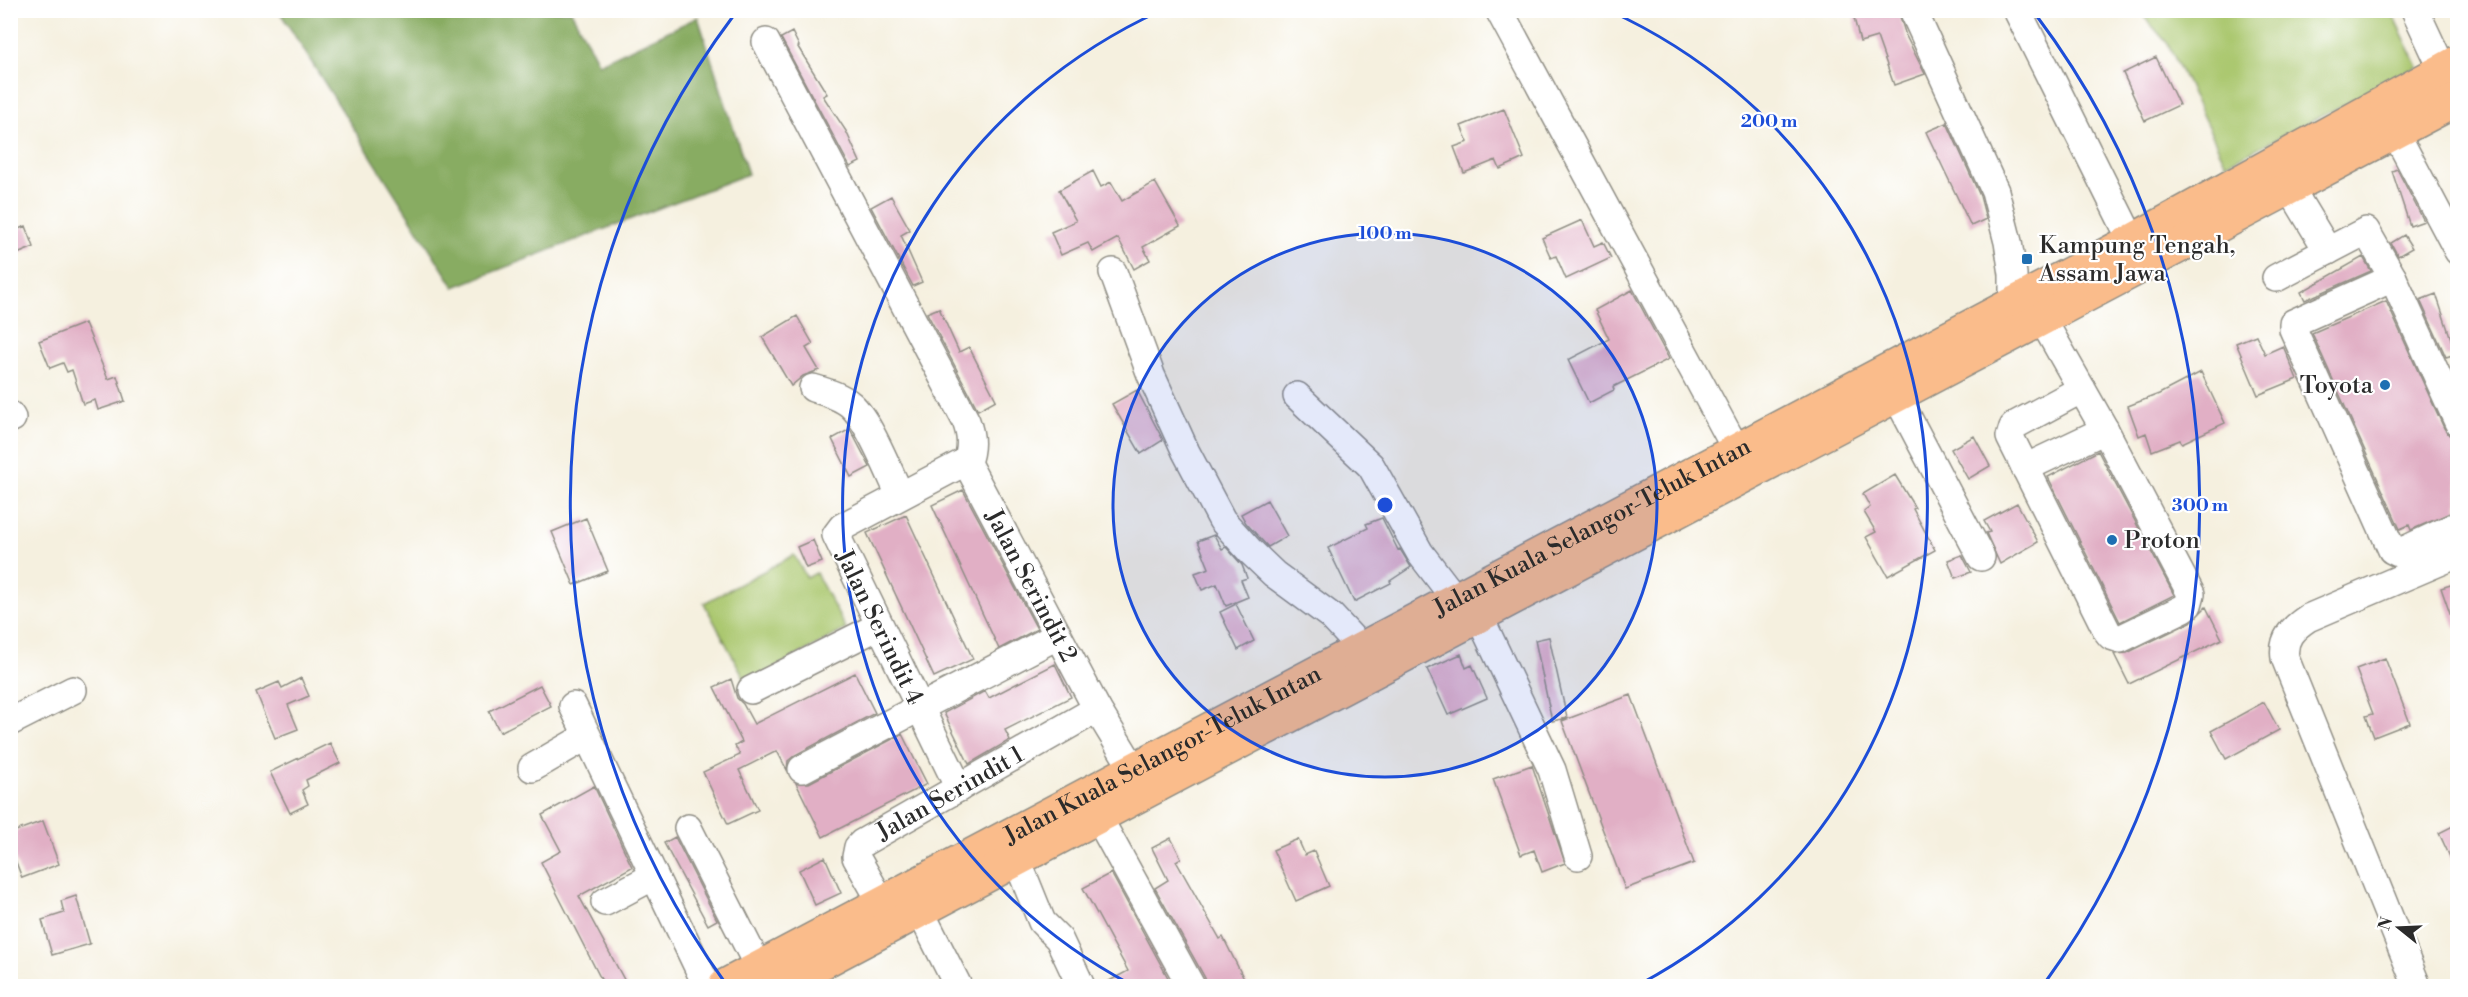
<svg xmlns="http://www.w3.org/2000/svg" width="2468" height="997" viewBox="0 0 2468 997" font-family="'Libre Bodoni',serif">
  <rect width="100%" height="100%" fill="#fff"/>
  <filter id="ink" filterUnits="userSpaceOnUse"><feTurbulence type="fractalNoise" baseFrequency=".0167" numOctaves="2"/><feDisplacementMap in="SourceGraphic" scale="12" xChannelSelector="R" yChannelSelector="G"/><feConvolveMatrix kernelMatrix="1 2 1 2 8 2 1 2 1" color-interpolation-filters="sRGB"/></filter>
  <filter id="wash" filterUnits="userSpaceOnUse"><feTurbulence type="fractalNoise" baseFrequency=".008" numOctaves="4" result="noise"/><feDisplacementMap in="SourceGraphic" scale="24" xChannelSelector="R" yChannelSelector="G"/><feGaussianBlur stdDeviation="1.35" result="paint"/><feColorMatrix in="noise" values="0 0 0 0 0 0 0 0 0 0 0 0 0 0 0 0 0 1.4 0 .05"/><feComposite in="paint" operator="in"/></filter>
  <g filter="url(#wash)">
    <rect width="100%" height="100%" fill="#f5f0df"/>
    <!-- green -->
    <path fill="#abc86f" stroke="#6b7a4d" stroke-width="1.5" d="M 2139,11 L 2391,11 L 2418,67 L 2226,164 L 2168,44 Z
      M 794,555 L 807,578 L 816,573 L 846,629 L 747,683 L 704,603 Z"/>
    <!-- forest -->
    <path fill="#88ac62" stroke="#5a6c46" stroke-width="1.5" d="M 279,11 L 571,11 L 599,64 L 698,17 L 748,174 L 454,287 Z"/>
    <g id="blocks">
      <!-- building -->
      <path fill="#e1afc5" d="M 1852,10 L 1898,10 L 1906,36 L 1925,74 L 1894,85 L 1877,37 L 1860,42 Z
        M 792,32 L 799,46 L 798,47 L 827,94 L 823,96 L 846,131 L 860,162 L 850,167 L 781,38 Z
        M 2156,57 L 2179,105 L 2145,121 L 2123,73 Z
        M 1504,109 L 1524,158 L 1500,169 L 1496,160 L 1464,173 L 1454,147 L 1468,142 L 1461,126 Z
        M 1947,123 L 1980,196 L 1986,219 L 1971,226 L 1926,132 Z
        M 2397,169 L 2424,221 L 2410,226 L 2392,171 Z
        M 1093,171 L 1101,187 L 1111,182 L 1122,201 L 1155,182 L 1180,226 L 1143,247 L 1150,260 L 1134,269 L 1118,238 L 1093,252 L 1088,243 L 1061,255 L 1051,232 L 1076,221 L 1059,190 Z
        M 891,196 L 910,230 L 901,235 L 922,282 L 913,286 L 871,207 Z
        M 1582,220 L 1594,246 L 1603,242 L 1611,258 L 1566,279 L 1556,256 L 1551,258 L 1542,238 Z
        M 26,226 L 34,247 L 10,257 L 10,232 Z
        M 2404,235 L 2412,248 L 2398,256 L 2391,243 Z
        M 2363,257 L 2371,271 L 2305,300 L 2301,292 Z
        M 1632,290 L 1669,359 L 1613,387 L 1614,390 L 1589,403 L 1568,360 L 1609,339 L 1595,310 Z
        M 2436,294 L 2456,354 L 2446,357 L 2420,300 Z
        M 2386,301 L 2444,428 L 2449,435 L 2457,438 L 2457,510 L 2411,530 L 2409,525 L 2400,529 L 2312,333 Z
        M 939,308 L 959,352 L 969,347 L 996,400 L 978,410 L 927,313 Z
        M 797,316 L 813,344 L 806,348 L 819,370 L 803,376 L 791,386 L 762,337 Z
        M 85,323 L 108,379 L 117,376 L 125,401 L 98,410 L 95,400 L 83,404 L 72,370 L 67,372 L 63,363 L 50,368 L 39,341 Z
        M 2256,335 L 2265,354 L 2283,346 L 2297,379 L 2258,395 L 2236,343 Z
        M 2201,372 L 2225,423 L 2182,443 L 2180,440 L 2152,451 L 2146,433 L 2139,436 L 2128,406 L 2159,394 Z
        M 1137,390 L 1163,440 L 1141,454 L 1112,404 Z
        M 850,429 L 870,467 L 851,477 L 832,439 Z
        M 1974,436 L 1990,466 L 1968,479 L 1951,449 Z
        M 2098,451 L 2174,595 L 2120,622 L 2048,477 Z
        M 1895,475 L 1915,508 L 1913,509 L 1935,550 L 1888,576 L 1866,537 L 1876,532 L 1864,512 L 1870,507 L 1863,494 Z
        M 963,490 L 1037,629 L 999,649 L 932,505 Z
        M 1267,500 L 1287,536 L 1268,547 L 1246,523 L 1241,514 Z
        M 2017,503 L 2038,542 L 2000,564 L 1986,533 L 1990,532 L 1984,521 Z
        M 906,515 L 973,659 L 934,677 L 867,533 Z
        M 586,518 L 608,571 L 574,585 L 552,532 Z
        M 1382,518 L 1398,550 L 1400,549 L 1411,567 L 1390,581 L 1391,583 L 1354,602 L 1328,548 L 1368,528 L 1366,524 Z
        M 1214,535 L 1222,549 L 1226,547 L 1242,565 L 1247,578 L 1241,580 L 1248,597 L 1226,606 L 1217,584 L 1202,590 L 1195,573 L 1209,568 L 1198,541 Z
        M 813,540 L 822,562 L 806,568 L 797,547 Z
        M 1962,555 L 1971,572 L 1955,578 L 1948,560 Z
        M 2457,583 L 2457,628 L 2455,628 L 2441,588 Z
        M 1236,604 L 1254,641 L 1238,650 L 1220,612 Z
        M 2206,607 L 2222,639 L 2129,684 L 2114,654 L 2127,653 L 2191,622 Z
        M 1549,637 L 1567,718 L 1552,721 L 1535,640 Z
        M 1461,654 L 1466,668 L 1472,665 L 1487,698 L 1448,715 L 1427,669 Z
        M 2385,658 L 2410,723 L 2374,737 L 2366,716 L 2373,714 L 2356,669 Z
        M 1055,664 L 1071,697 L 1005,730 L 1010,740 L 969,764 L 944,713 L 985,691 L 989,698 Z
        M 855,673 L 875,713 L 795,755 L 788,761 L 787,770 L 777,751 L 739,770 L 758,810 L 728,824 L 703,772 L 740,755 L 735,746 L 742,742 L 714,687 L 731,679 L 737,698 L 743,704 L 754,724 Z
        M 301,678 L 309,696 L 288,705 L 298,729 L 275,738 L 256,692 L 279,682 L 282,688 Z
        M 540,685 L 551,706 L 500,732 L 489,711 Z
        M 1631,695 L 1694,863 L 1625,889 L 1562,721 Z
        M 2264,702 L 2279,730 L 2226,759 L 2211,731 Z
        M 902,734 L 927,784 L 823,837 L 796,783 L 809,783 Z
        M 330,743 L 340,763 L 306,780 L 308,786 L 302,790 L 308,804 L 290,813 L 270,772 Z
        M 1532,765 L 1565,863 L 1542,872 L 1534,850 L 1521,855 L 1493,779 Z
        M 594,786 L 632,867 L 579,896 L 628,987 L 605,987 L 541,862 L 561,851 L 542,815 Z
        M 43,821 L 59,864 L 22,878 L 10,846 L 10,833 Z
        M 2457,824 L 2457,872 L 2439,833 Z
        M 675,837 L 717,920 L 708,925 L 664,843 Z
        M 1171,838 L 1181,858 L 1176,861 L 1220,939 L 1223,937 L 1248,987 L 1207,987 L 1205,978 L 1155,888 L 1168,880 L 1152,848 Z
        M 1298,839 L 1305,855 L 1314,851 L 1329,886 L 1296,901 L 1273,850 Z
        M 825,857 L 841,893 L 815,905 L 799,870 Z
        M 1111,873 L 1173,987 L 1098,987 L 1128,971 L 1083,888 Z
        M 76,896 L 90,944 L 52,955 L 42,920 L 64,913 L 61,901 Z"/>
    </g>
  </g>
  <g filter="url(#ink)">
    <use href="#blocks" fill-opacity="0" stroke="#908e85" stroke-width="1.5"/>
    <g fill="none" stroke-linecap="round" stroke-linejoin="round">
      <defs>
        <g id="minor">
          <path d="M 1499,10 L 1737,451"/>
          <path d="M 1913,10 L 1995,191 L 2008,242 L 2013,274 L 2013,303"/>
          <path d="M 2017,10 L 2132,241"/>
          <path d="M 2415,10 L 2443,70"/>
          <path d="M 766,42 L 966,421 C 972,437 972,449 966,465"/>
          <path d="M 2395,132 L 2458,251"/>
          <path d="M 2290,188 L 2328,251"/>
          <path d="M 1113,272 L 1151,375 L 1186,452 L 1222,520 L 1250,551 L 1274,574 L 1331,616 L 1362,649"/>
          <path d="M 2276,278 L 2366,231 L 2393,278 L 2458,422"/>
          <path d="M 2393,278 L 2293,323 L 2293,329 L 2392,550 L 2398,553 L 2458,525"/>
          <path d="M 2042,319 L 2105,430 L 2191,594 L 2188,605 L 2184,608 L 2120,639 L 2111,636 L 2107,631 L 2010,437 L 2013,427 L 2017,424 L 2082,389"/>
          <path d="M 813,388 C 826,392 841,396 851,405 C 869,421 889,472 900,495"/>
          <path d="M 1896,395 L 1981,557"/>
          <path d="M 1297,396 L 1371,466 L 1420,553 L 1456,600"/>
          <path d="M 10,415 L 12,418"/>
          <path d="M 2025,468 L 2105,430"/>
          <path d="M 1479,616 L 1552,770 L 1578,856"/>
          <path d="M 751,690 L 879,626"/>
          <path d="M 573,706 L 707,986"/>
          <path d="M 10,722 L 73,690"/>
          <path d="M 532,768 L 587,736"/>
          <path d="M 802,769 L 1057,636"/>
          <path id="s1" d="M 959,788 L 836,535 L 842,527 L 961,464 L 970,469 L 1097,709 L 1134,770"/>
          <path d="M 1098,817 L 1191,986"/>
          <path d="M 688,828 L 759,968"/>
          <path d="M 1017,860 L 1042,922 L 1059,939 L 1081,986"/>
          <path d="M 605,902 L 654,876"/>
          <path id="s2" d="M 882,903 L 856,857 L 858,847 L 862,843 L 1097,709"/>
          <path d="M 920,911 L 958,986"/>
          <path d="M 2417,986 L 2285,658 C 2282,638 2293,628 2308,618 L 2458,554"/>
        </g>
        <g id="highway">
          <path id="s3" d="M 725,986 L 2132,241 L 2458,62"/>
          <path d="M 777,986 L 2458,99"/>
        </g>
      </defs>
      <!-- minor casing -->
      <use href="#minor" stroke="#908e85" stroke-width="30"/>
      <!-- highway casing -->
      <use href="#highway" stroke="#908e85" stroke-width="36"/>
      <!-- minor -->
      <use href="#minor" stroke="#fff" stroke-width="27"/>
      <!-- highway -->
      <use href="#highway" stroke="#fabc8b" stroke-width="33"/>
    </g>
  </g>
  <!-- distance rings -->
  <circle cx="1385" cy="505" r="272" fill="#1d4ed8" fill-opacity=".12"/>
  <g fill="none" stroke="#1d4ed8" stroke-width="3">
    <circle cx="1385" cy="505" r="272"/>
    <path d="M1130 984A543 543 0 0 1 1160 11M1610 11A543 543 0 0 1 1640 984"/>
    <path d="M726 984A815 815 0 0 1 734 15M2036 15A815 815 0 0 1 2044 984"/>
  </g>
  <!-- markers -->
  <g fill="#1f6fb2" stroke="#fff" stroke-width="2">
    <rect x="2021" y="253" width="12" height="12" rx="3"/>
    <circle cx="2385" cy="385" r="6"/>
    <circle cx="2112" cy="540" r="6"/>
  </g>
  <g text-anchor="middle" stroke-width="4.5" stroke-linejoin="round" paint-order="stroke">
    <!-- poi labels -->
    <g font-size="24" fill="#2b2b2b" stroke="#fff" text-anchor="start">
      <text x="2039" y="253">Kampung Tengah,<tspan x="2039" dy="28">Assam Jawa</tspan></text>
      <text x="2373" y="393" text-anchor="end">Toyota</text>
      <text x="2124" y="548">Proton</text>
    </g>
    <!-- street labels -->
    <g font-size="24" fill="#2b2b2b" stroke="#fff">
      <text dy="8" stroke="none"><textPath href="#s3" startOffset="981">Jalan Kuala Selangor-Teluk Intan</textPath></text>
      <text dy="8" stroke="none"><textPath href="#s1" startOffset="568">Jalan Serindit 2</textPath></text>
      <text transform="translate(880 627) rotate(64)" y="8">Jalan Serindit 4</text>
      <text dy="8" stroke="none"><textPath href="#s3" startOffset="495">Jalan Kuala Selangor-Teluk Intan</textPath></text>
      <text dy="8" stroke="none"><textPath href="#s2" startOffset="170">Jalan Serindit 1</textPath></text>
    </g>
  </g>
  <circle cx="1385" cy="505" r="9" fill="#1d4ed8" stroke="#fff" stroke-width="3"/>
  <g font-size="18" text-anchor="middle" font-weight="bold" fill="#1d4ed8" stroke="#fff" stroke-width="4.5" stroke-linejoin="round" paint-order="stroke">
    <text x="1769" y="127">200 m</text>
    <text x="1385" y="239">100 m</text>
    <text x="2200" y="511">300 m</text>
  </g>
  <!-- margin -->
  <rect width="2468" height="997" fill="none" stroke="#fff" stroke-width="36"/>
  <!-- north arrow -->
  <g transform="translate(2399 928) rotate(288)" stroke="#ffffff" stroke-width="4.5" paint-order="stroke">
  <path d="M0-4.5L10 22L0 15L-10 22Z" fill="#2b2b2b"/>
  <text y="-9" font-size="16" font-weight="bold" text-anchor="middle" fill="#2b2b2b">N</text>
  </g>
</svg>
